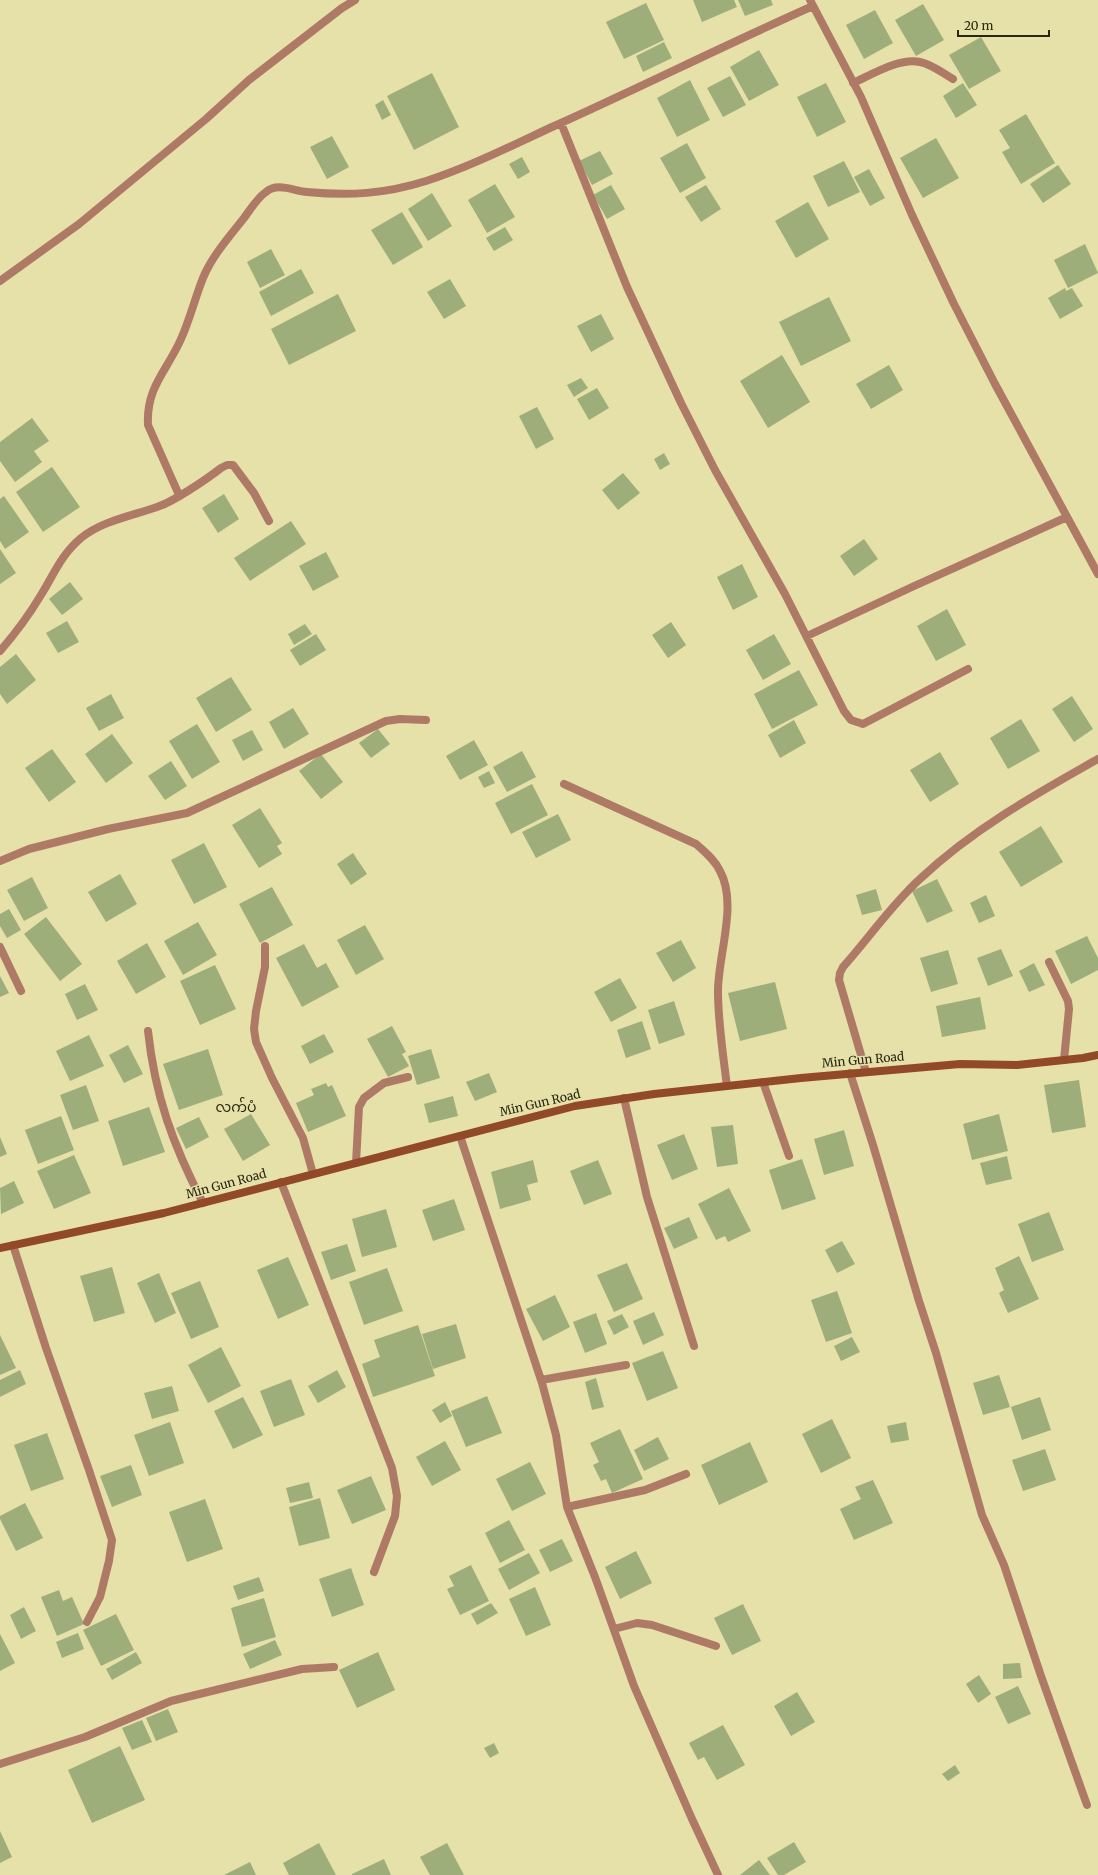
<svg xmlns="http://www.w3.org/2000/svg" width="1098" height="1875" viewBox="0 0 1098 1875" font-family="Merriweather,'Noto Sans Myanmar',serif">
  <rect width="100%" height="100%" fill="#e6e0a9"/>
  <!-- building -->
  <path fill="#9eae7b" d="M 693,0 L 734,0 L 737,7 L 702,22 Z
    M 738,0 L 771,0 L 773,5 L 745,16 Z
    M 646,3 L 664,40 L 624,59 L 606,22 Z
    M 923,4 L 944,40 L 916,56 L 895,20 Z
    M 875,10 L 893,43 L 864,59 L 846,25 Z
    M 981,37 L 1001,71 L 969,89 L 949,55 Z
    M 664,42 L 672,58 L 643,72 L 636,56 Z
    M 759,50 L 779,85 L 749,101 L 730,67 Z
    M 432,73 L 459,127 L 414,150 L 387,96 Z
    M 730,76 L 746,105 L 723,117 L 707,88 Z
    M 690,80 L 710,120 L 677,137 L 657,98 Z
    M 826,83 L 846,122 L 817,137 L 797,97 Z
    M 963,83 L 977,105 L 956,118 L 943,96 Z
    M 383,100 L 391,115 L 382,120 L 375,105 Z
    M 1026,114 L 1055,163 L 1021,184 L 1002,152 L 1010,148 L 999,130 Z
    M 332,136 L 349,167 L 327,179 L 310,147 Z
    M 936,138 L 959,178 L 923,198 L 900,158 Z
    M 687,143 L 706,178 L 680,193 L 660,158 Z
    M 600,151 L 613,174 L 592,185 L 579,161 Z
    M 522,157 L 530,172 L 518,179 L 509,164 Z
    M 844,161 L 860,192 L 828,207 L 813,176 Z
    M 1058,165 L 1071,184 L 1043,203 L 1030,184 Z
    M 869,169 L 885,198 L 870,206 L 854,177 Z
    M 495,184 L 515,217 L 487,233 L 468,200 Z
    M 611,185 L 625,209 L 607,219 L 593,195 Z
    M 706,185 L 721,209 L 701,222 L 685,197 Z
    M 432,193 L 452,226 L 428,241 L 408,209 Z
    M 808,202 L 829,239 L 796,258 L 775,221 Z
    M 402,212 L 423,247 L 393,265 L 371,230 Z
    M 505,227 L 513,240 L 494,251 L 486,238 Z
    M 1085,244 L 1098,273 L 1068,288 L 1054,260 Z
    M 271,249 L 285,275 L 260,288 L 247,262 Z
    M 301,269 L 314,293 L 271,316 L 259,292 Z
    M 450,279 L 466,306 L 444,319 L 427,292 Z
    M 1065,288 L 1066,291 L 1072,288 L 1083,306 L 1060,319 L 1048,298 Z
    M 338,294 L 356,331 L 289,365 L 271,329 Z
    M 829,297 L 851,341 L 801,366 L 779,322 Z
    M 601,314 L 614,339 L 591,352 L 577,326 Z
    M 782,355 L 810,402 L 768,428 L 740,381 Z
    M 889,365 L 903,390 L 871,409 L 856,384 Z
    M 581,378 L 588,388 L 574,397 L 567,385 Z
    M 597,388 L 609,408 L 589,420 L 577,399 Z
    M 537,407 L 554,439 L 536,449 L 519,416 Z
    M 32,418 L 49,441 L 34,451 L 42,462 L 15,482 L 0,461 L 0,442 Z
    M 664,453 L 670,464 L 660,470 L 654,459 Z
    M 52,467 L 80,507 L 43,532 L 16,492 Z
    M 623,473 L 640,493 L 618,510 L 602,490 Z
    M 224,494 L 239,519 L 218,533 L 202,508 Z
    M 4,496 L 29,532 L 5,549 L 0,541 L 0,499 Z
    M 291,521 L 306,544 L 250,581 L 234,558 Z
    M 864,539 L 878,559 L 854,576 L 840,556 Z
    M 0,549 L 16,573 L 0,584 Z
    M 326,552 L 339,577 L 313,591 L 299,566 Z
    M 742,564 L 758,597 L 733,610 L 717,577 Z
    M 70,582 L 83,599 L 62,615 L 49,599 Z
    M 947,609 L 966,645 L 936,661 L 917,626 Z
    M 67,621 L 79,642 L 58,653 L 46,633 Z
    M 671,622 L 686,645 L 668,658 L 652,635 Z
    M 305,624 L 312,634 L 294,645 L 288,634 Z
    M 316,634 L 326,650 L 300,666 L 290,650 Z
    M 774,634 L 791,664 L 763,680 L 746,650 Z
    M 16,654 L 36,680 L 7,704 L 0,694 L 0,667 Z
    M 799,670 L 818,705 L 772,729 L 754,694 Z
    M 231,677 L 252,710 L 216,732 L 196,698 Z
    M 111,694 L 124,718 L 99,731 L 86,708 Z
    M 1072,696 L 1093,729 L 1074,742 L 1052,709 Z
    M 293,708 L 309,734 L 284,749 L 269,722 Z
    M 1021,719 L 1040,751 L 1008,769 L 990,738 Z
    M 794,720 L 806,743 L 780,758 L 768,735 Z
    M 197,724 L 220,762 L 192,779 L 169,741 Z
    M 378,729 L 390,744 L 371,758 L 359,743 Z
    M 252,730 L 263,750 L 243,761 L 232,740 Z
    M 112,734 L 133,763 L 106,783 L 85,754 Z
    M 474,740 L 488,765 L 460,780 L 446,756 Z
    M 52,749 L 76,782 L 49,802 L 25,768 Z
    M 522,751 L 536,777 L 507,792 L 493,767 Z
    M 940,752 L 959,784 L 930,802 L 910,770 Z
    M 321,754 L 343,782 L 321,799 L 299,771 Z
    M 171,761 L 187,786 L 165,800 L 148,776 Z
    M 489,771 L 495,783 L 484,788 L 478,777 Z
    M 532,784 L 548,815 L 511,834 L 495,803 Z
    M 260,808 L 282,843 L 277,846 L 282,854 L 259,868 L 232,825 Z
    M 558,814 L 571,840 L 536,858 L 522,832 Z
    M 1041,826 L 1063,862 L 1021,887 L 999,852 Z
    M 204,843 L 227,887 L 194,904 L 171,860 Z
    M 353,853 L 367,874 L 351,885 L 337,864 Z
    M 120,874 L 137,904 L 106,922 L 88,892 Z
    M 32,877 L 48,908 L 24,921 L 7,890 Z
    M 937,879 L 953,911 L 927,923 L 912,891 Z
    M 272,887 L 293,925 L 260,943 L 239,904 Z
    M 876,889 L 882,910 L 862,915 L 856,895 Z
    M 986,895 L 995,916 L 979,923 L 970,903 Z
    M 9,909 L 21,930 L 7,938 L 0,926 L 0,914 Z
    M 46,917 L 82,964 L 60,981 L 24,934 Z
    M 198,922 L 217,955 L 183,975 L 164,941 Z
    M 365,925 L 384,959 L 356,975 L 337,940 Z
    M 1087,936 L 1098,958 L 1098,970 L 1071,984 L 1055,951 Z
    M 681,940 L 696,968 L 673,982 L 656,953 Z
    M 147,943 L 166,977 L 136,994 L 117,961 Z
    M 304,944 L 317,968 L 326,963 L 339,987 L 302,1007 L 276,958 Z
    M 1001,949 L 1013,976 L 988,986 L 977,958 Z
    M 948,950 L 958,984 L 931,992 L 920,958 Z
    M 1034,963 L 1045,985 L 1029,992 L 1019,971 Z
    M 215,965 L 236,1009 L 200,1025 L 180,981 Z
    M 0,976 L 9,993 L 0,997 Z
    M 620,978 L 637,1008 L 611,1022 L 594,992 Z
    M 775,982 L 787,1029 L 740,1041 L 728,993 Z
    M 85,984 L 98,1010 L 77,1020 L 65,994 Z
    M 980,997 L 986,1029 L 942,1037 L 936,1006 Z
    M 674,1001 L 685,1035 L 659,1044 L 648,1010 Z
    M 642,1021 L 651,1049 L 626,1058 L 617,1030 Z
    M 392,1026 L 406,1052 L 402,1054 L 409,1066 L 388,1077 L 367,1039 Z
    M 324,1034 L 334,1052 L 310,1064 L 301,1046 Z
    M 89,1035 L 104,1066 L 70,1081 L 56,1051 Z
    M 128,1045 L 143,1074 L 124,1083 L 109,1055 Z
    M 208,1049 L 223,1095 L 179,1110 L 163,1064 Z
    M 431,1049 L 440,1078 L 417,1085 L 408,1056 Z
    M 489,1073 L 497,1092 L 475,1101 L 466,1082 Z
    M 1079,1080 L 1086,1127 L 1052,1133 L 1044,1085 Z
    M 326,1083 L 328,1087 L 332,1085 L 346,1116 L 308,1132 L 296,1103 L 314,1095 L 311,1089 Z
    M 86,1085 L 99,1121 L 73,1130 L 60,1095 Z
    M 453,1096 L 458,1116 L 429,1123 L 424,1104 Z
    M 149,1107 L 165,1152 L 123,1166 L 108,1121 Z
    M 251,1114 L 270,1145 L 243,1161 L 224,1129 Z
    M 999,1114 L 1008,1151 L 972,1160 L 963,1124 Z
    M 61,1116 L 74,1150 L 38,1164 L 25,1130 Z
    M 199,1117 L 209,1137 L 186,1149 L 176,1128 Z
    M 733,1125 L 738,1164 L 717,1167 L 711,1127 Z
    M 844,1130 L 854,1166 L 824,1175 L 814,1139 Z
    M 684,1134 L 698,1169 L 672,1180 L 657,1145 Z
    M 0,1137 L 7,1154 L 0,1157 Z
    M 74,1155 L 91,1193 L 54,1209 L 37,1171 Z
    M 1007,1156 L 1012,1179 L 986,1185 L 980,1163 Z
    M 802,1159 L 816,1199 L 782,1210 L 769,1170 Z
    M 533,1160 L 538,1182 L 527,1185 L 531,1200 L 500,1209 L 491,1172 Z
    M 598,1160 L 612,1194 L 584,1205 L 570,1171 Z
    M 14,1181 L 24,1203 L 1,1214 L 0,1188 Z
    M 729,1188 L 751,1231 L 728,1242 L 725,1236 L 716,1240 L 698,1204 Z
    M 454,1199 L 465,1230 L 433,1241 L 422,1210 Z
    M 386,1209 L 397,1247 L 362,1257 L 352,1219 Z
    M 1049,1212 L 1064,1250 L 1032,1262 L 1018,1224 Z
    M 689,1217 L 698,1238 L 674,1249 L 664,1228 Z
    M 842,1241 L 855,1264 L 837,1273 L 825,1250 Z
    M 347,1244 L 356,1271 L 331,1280 L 321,1252 Z
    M 1019,1256 L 1039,1299 L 1008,1313 L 999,1293 L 1004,1290 L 995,1268 Z
    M 288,1257 L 309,1305 L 278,1319 L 257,1270 Z
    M 627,1263 L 643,1299 L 614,1312 L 597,1275 Z
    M 112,1267 L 125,1313 L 94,1322 L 80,1276 Z
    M 387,1268 L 403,1311 L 364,1325 L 349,1282 Z
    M 159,1273 L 176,1313 L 155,1323 L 137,1283 Z
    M 200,1281 L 219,1327 L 191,1339 L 171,1293 Z
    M 837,1291 L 852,1333 L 826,1342 L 811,1300 Z
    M 555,1295 L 570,1327 L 543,1341 L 526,1309 Z
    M 654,1312 L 664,1335 L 643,1345 L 633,1321 Z
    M 596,1313 L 607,1344 L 585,1353 L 573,1322 Z
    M 622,1314 L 629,1327 L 614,1335 L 607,1321 Z
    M 456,1324 L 466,1358 L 433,1369 L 422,1334 Z
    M 418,1325 L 435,1376 L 373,1397 L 362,1364 L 380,1357 L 374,1340 Z
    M 0,1335 L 16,1368 L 0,1375 Z
    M 852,1337 L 860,1352 L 841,1361 L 834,1346 Z
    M 221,1347 L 241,1386 L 208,1403 L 188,1365 Z
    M 663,1351 L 678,1388 L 647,1401 L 632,1363 Z
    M 20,1370 L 26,1384 L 0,1397 L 0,1380 Z
    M 337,1370 L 346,1387 L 318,1403 L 308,1386 Z
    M 999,1375 L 1010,1407 L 983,1415 L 973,1383 Z
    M 596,1378 L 604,1407 L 592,1410 L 585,1382 Z
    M 291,1379 L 305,1415 L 274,1427 L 260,1391 Z
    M 172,1386 L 179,1411 L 152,1419 L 144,1393 Z
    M 487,1396 L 502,1433 L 466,1447 L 451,1411 Z
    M 243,1397 L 263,1435 L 233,1449 L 214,1411 Z
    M 1040,1397 L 1051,1430 L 1022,1440 L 1011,1407 Z
    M 445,1402 L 452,1416 L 440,1423 L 432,1410 Z
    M 832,1419 L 851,1458 L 821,1473 L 802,1434 Z
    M 170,1422 L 184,1463 L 149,1476 L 134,1435 Z
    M 906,1422 L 909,1440 L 891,1443 L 887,1426 Z
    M 620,1429 L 643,1479 L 612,1493 L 606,1479 L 601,1481 L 593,1465 L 599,1462 L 590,1443 Z
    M 47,1433 L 64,1479 L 31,1491 L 14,1445 Z
    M 658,1437 L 669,1459 L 644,1471 L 634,1450 Z
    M 445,1441 L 461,1470 L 432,1486 L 416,1457 Z
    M 750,1442 L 768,1482 L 719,1505 L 701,1465 Z
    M 1045,1449 L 1056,1480 L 1023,1491 L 1012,1460 Z
    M 530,1462 L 546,1494 L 512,1511 L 496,1479 Z
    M 131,1465 L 142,1495 L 112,1507 L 100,1476 Z
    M 371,1476 L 386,1510 L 352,1524 L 337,1490 Z
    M 873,1480 L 893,1523 L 854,1540 L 840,1509 L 861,1499 L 855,1487 Z
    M 309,1482 L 313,1498 L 290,1503 L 286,1488 Z
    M 320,1498 L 330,1538 L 299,1546 L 289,1507 Z
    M 205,1499 L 223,1549 L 187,1562 L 169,1512 Z
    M 25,1503 L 43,1538 L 16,1551 L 0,1519 L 0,1516 Z
    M 509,1520 L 525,1550 L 500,1563 L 485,1533 Z
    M 562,1539 L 573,1561 L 550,1572 L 539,1550 Z
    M 636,1551 L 652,1583 L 620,1599 L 605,1567 Z
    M 529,1553 L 540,1573 L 509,1590 L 498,1569 Z
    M 471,1565 L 489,1601 L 460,1615 L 447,1589 L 454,1586 L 449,1576 Z
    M 351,1568 L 364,1605 L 332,1617 L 319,1579 Z
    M 259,1577 L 264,1591 L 238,1600 L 233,1586 Z
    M 535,1587 L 551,1625 L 526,1636 L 509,1599 Z
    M 59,1590 L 63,1601 L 72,1597 L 84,1624 L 57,1636 L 41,1597 Z
    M 264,1598 L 276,1637 L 242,1647 L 231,1608 Z
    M 491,1603 L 498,1613 L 477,1625 L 471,1614 Z
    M 743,1604 L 761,1641 L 732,1655 L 714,1618 Z
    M 24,1607 L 36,1631 L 21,1639 L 10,1615 Z
    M 116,1614 L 134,1650 L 101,1666 L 83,1630 Z
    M 78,1633 L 84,1649 L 62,1658 L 56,1642 Z
    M 0,1634 L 15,1663 L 0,1671 Z
    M 275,1640 L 282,1655 L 250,1669 L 243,1654 Z
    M 136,1652 L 142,1663 L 112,1680 L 106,1669 Z
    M 378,1652 L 395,1690 L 357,1708 L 339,1670 Z
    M 1020,1663 L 1022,1678 L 1003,1679 L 1003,1664 Z
    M 979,1675 L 991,1694 L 978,1703 L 966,1684 Z
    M 1018,1686 L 1031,1714 L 1008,1724 L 995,1697 Z
    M 797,1692 L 815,1722 L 791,1736 L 774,1706 Z
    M 168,1709 L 178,1732 L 156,1741 L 146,1718 Z
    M 142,1720 L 152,1742 L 132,1750 L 122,1728 Z
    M 723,1725 L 745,1765 L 717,1780 L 704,1757 L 698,1760 L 689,1743 Z
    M 494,1743 L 499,1753 L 490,1758 L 484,1748 Z
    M 120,1746 L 145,1800 L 92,1823 L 68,1770 Z
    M 955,1765 L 960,1773 L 948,1781 L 942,1774 Z
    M 0,1831 L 12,1857 L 0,1863 Z
    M 794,1842 L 806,1862 L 784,1875 L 778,1875 L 767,1858 Z
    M 319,1843 L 336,1875 L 289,1875 L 283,1863 Z
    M 447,1843 L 464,1875 L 430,1875 L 420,1857 Z
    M 384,1859 L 391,1875 L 352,1875 L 352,1874 Z
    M 759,1860 L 770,1875 L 740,1875 Z
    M 250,1862 L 256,1875 L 224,1875 Z"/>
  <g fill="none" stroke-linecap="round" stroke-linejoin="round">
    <!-- street -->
    <path stroke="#ae7a66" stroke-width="8" d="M 810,0 L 861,97 L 912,215 L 954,304 L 995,384 L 1098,574
      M 853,83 C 871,75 900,57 920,62 C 931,64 943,73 953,79
      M 561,123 L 627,287 L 681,403 L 715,470 L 785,594 L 844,711 L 851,720 L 863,724 L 968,669
      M 0,281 L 79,224 L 206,119 L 249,80 L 342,8 L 355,0
      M 179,495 L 148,425 C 146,387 167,371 181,339 C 190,319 195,298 203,278 C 212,256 229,237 244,218 C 250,210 257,198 266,192 C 277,182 294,191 307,192 C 349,196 385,194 426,181 C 469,167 511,146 552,127 C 639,88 725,45 813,6
      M 807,636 L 912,587 L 1067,517
      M 0,651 C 15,634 29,615 41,595 C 54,574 61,555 81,538 C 102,521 131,516 157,507 C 173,502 207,479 221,468 L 227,465 L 233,465 L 254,493 L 269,521
      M 564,784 L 696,844 C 705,852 715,860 720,871 C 738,904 718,955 718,991 C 718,1023 723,1054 727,1086
      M 0,861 L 29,849 L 108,829 L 187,813 L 386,721 L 400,719 L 426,720
      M 265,946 L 265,967 L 256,1011 L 254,1029 L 256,1042 L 272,1078 L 303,1138 L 313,1174
      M 0,947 L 21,991
      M 1049,962 L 1068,1001 L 1069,1009 L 1064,1060
      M 148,1031 C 155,1096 173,1145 203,1203
      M 866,1072 L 839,980 L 840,973 L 843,967 C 869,938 892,904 921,878 C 973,829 1036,794 1098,759
      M 850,1073 L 873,1145 L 919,1301 L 936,1353 L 982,1515 L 1004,1565 L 1041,1676 L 1087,1805
      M 763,1082 L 789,1156
      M 624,1098 L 647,1197 L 694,1346
      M 460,1136 L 542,1383 L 556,1435 L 567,1507 L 595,1577 L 634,1686 L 692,1819 L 718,1875
      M 356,1163 L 359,1107 L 364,1098 L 384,1083 L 408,1077
      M 281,1182 L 392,1468 L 397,1496 L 395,1516 L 374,1572
      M 13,1245 L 46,1348 L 89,1470 L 112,1540 L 109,1561 L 100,1597 L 87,1622
      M 541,1380 L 626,1365
      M 567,1507 L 645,1490 L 686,1474
      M 614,1629 L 637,1623 L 652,1625 L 716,1646
      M 0,1764 L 85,1737 L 171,1701 L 302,1669 L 334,1667"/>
    <!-- secondary -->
    <path stroke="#924929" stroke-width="8" d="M 0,1248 L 164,1213 L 575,1106 L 654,1094 L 801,1078 L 960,1064 L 1017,1065 L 1083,1058 L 1098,1055"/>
  </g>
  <g text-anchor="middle" stroke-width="3" stroke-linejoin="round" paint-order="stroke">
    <!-- street labels -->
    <g font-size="12" fill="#292711" stroke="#e6e0a9">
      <text transform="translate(863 1060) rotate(-5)" y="4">Min Gun Road</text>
      <text transform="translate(540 1103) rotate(-13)" y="4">Min Gun Road</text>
      <text transform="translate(226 1184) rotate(-15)" y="4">Min Gun Road</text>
    </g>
    <!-- quarter labels -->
    <g font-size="14" fill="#292711" stroke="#e6e0a9">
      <text x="236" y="1112">လက်ပံ</text>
    </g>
  </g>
  <!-- scale -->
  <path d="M958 30v6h91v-6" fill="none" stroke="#292711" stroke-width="2"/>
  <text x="964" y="30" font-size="12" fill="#292711" stroke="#e6e0a9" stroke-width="3" paint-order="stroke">20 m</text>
</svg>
